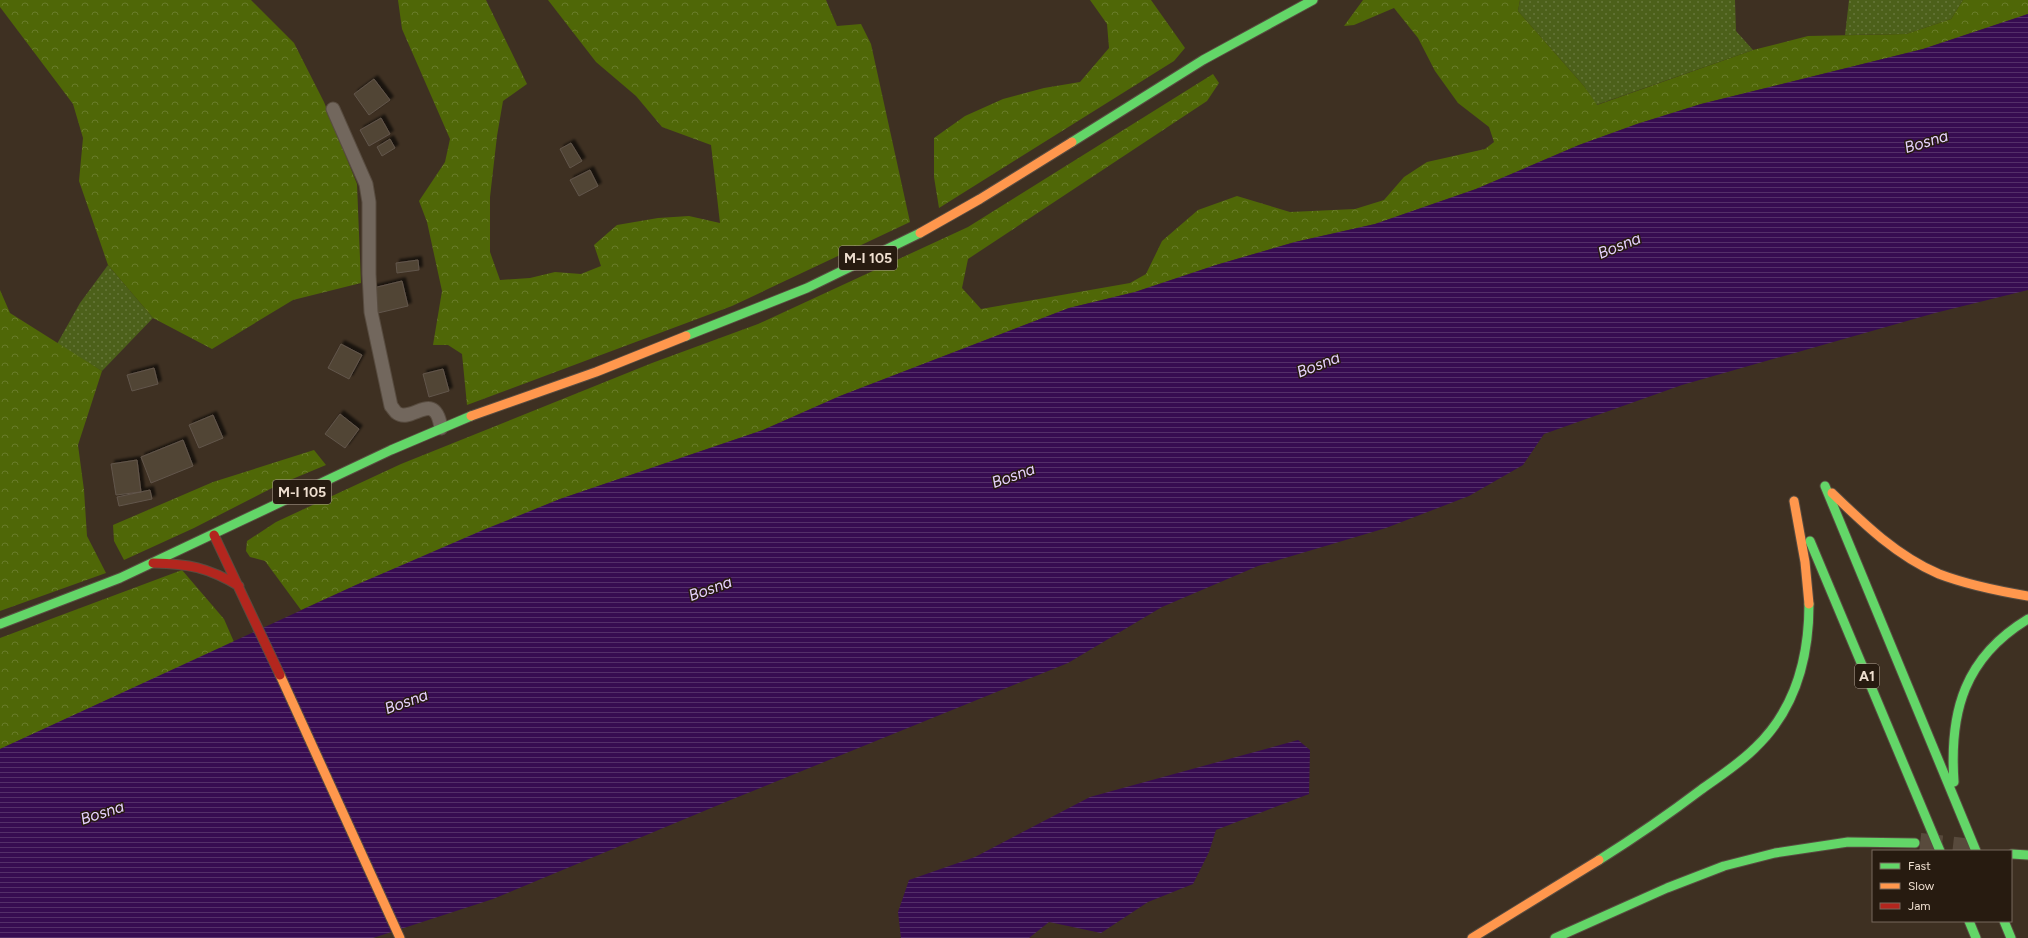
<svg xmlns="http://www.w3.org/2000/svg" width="2028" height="938" viewBox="0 0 2028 938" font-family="Figtree,sans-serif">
  <defs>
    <pattern id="grass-dots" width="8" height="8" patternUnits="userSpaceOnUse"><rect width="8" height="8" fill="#4c601a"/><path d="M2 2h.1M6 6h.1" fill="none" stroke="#66763a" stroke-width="1.8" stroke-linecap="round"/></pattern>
    <pattern id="forest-crowns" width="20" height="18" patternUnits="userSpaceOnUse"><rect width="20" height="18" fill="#4f6707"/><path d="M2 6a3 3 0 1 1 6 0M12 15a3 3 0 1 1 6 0" fill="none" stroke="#697c2a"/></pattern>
    <pattern id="water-rules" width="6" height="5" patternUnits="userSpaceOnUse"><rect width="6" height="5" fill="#370c51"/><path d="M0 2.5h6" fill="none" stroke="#542f69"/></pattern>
    <filter id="shadow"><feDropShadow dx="3.5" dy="-3.5" stdDeviation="1" flood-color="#0009"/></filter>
  </defs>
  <rect width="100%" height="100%" fill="#3e3022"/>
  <!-- grass -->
  <path fill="url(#grass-dots)" d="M 1520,0 L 1735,0 L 1736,31 L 1753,50 L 1596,105 L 1584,86 L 1518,11 Z
    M 1849,0 L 1963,0 L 1951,19 L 1906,34 L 1845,35 Z
    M 108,265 L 153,318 L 102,371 L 57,344 L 80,303 Z"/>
  <!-- forest -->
  <path fill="url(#forest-crowns)" d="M 0,0 L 251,0 L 294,43 L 324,102 L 357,184 L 361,283 L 293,300 L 212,349 L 153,318 L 108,265 L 79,181 L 83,138 L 73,104 L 0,7 Z
    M 398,0 L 486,0 L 527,84 L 503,101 L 497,136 L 490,197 L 490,252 L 500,280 L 530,278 L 555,272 L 581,274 L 601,266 L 594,245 L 617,225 L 658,218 L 689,216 L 720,223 L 711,145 L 662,127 L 636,96 L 596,62 L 548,0 L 826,0 L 837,26 L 861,24 L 871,44 L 910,222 L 732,306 L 467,405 L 462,354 L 448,345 L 433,345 L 442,291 L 427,222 L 419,201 L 445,162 L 450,139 L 402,29 Z
    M 1090,0 L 1151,0 L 1185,48 L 1174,61 L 939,208 L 934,177 L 934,138 L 965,116 L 1003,99 L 1044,88 L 1080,82 L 1109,48 L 1107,24 Z
    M 1363,0 L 1520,0 L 1518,11 L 1584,86 L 1597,105 L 1753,50 L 1808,36 L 1906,34 L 1951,19 L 1963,0 L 2028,0 L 2028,14 L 1923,49 L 1701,104 L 1637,124 L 1579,145 L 1476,189 L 1375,224 L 1295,242 L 1216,265 L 1135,292 L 1069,308 L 840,396 L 763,430 L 560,499 L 356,585 L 301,610 L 265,561 L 250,557 L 246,551 L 247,541 L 276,522 L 401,464 L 652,363 L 758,324 L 968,227 L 1213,74 L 1219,83 L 1207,101 L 968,259 L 962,288 L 981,309 L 1130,283 L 1146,274 L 1162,241 L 1198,210 L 1237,196 L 1290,212 L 1355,209 L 1384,200 L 1404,177 L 1427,162 L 1485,149 L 1494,142 L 1489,127 L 1458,103 L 1435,71 L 1418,38 L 1394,8 L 1354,25 L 1344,26 Z
    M 0,290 L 10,313 L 102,371 L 78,445 L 84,490 L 87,536 L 106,573 L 0,611 Z
    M 314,450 L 326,465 L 278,485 L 194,528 L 124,560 L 114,541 L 113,525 L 213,482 Z
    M 182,570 L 224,619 L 234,642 L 0,749 L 0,638 Z"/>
  <!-- water -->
  <path fill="url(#water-rules)" d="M 2028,14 L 2028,290 L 1935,313 L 1682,385 L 1544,434 L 1523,465 L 1469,496 L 1386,528 L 1258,566 L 1162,607 L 1068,663 L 728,801 L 493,899 L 373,938 L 0,938 L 0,749 L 356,585 L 483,530 L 560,499 L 763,430 L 840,396 L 1069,308 L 1135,292 L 1216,265 L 1295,242 L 1375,224 L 1476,189 L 1579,145 L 1637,124 L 1701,104 L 1923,49 Z
    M 1298,740 L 1310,750 L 1309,794 L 1216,830 L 1209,852 L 1193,884 L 1148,902 L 1101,933 L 1049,922 L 1029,938 L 901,938 L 898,912 L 909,880 L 975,857 L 1090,797 Z"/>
  <!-- building -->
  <path fill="#514436" stroke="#62564b" filter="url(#shadow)" d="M 374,79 L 390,100 L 369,115 L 354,94 Z
    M 381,118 L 390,134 L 369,146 L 360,130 Z
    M 390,139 L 395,148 L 382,156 L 377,147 Z
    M 571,143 L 582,161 L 570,168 L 560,149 Z
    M 590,170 L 598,186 L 579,196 L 570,180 Z
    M 418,260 L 419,270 L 397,273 L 396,263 Z
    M 402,281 L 408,306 L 378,313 L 373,288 Z
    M 341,344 L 362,355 L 349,379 L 328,368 Z
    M 154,368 L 158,384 L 132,391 L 127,375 Z
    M 443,369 L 449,391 L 429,397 L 423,374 Z
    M 340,414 L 359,429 L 345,448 L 325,434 Z
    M 213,415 L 223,438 L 199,448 L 189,425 Z
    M 183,440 L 193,466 L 151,483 L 141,457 Z
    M 137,460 L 141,492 L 116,495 L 111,464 Z
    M 150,490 L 152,499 L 119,506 L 117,497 Z"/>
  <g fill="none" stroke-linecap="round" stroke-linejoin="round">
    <!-- highway-tunnel -->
    <path stroke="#584a3c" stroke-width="22" stroke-dasharray="22 11" stroke-linecap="butt" d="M 1920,844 L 1983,851"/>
    <defs>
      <path id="street" d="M 333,109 L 366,184 L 369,202 L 369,274 L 371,312 L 391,406 C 393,408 395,412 397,413 C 412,424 435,388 441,428"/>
      <path id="fast" d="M 1072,142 L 1203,60 L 1313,0
        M 686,336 L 807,288 L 920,233
        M 1825,486 L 1976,851
        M 1810,541 L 1940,851
        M 0,624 L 120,578 L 391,450 L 471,416
        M 1954,782 C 1949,711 1965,657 2028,619
        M 2012,854 L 2028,855
        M 1599,860 C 1634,838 1669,814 1702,789 C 1720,776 1739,764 1755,748 C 1795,710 1809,658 1809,604
        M 1969,921 L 1976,938
        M 2004,921 L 2011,938
        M 1555,938 L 1667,888 L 1724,866 L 1775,853 L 1848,842 L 1915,843"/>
      <path id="slow" d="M 920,233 L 980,199 L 1072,142
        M 471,416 L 596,372 L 686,336
        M 1832,493 C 1864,524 1897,556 1939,574 C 1968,585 1998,591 2028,596
        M 1794,501 L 1805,562 L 1809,604
        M 280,675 L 400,938
        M 1472,938 L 1599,860"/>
      <path id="jam" d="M 214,535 L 280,675
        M 153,563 C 189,564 207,567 239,586"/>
    </defs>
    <!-- street casing -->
    <use href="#street" stroke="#584c40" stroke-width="15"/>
    <!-- fast casing -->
    <use href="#fast" stroke="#584c40" stroke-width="11"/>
    <!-- slow casing -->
    <use href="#slow" stroke="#584c40" stroke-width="11"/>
    <!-- jam casing -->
    <use href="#jam" stroke="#584c40" stroke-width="11"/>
    <!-- street -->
    <use href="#street" stroke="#72675d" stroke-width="13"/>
    <!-- fast -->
    <use href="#fast" stroke="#63d668" stroke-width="9"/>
    <!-- slow -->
    <use href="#slow" stroke="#ff974d" stroke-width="9"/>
    <!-- jam -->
    <use href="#jam" stroke="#b3261e" stroke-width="9"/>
  </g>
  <g text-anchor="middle" stroke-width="3" stroke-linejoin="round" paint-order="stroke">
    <!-- shield labels -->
    <g fill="#271b10" stroke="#b2a496" stroke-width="1">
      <rect x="839" y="246" width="58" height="24" rx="3"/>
      <rect x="273" y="480" width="58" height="24" rx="3"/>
      <rect x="1855" y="664" width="24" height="24" rx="3"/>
    </g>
    <g font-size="14" font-weight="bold" fill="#eedecf">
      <text x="868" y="263">M-I 105</text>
      <text x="302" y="497">M-I 105</text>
      <text x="1867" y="681">A1</text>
    </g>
    <!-- water labels -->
    <g font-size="16" font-style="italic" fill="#e6d2fd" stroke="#271b10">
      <text transform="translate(1926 141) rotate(-17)" y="6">Bosna</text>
      <text transform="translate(1619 245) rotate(-22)" y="6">Bosna</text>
      <text transform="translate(1318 364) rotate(-21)" y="6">Bosna</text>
      <text transform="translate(1013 475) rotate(-20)" y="6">Bosna</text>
      <text transform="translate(710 588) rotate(-20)" y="6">Bosna</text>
      <text transform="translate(406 701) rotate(-20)" y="6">Bosna</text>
      <text transform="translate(102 812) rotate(-18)" y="6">Bosna</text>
    </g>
  </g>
  <!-- legend -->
  <rect x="1872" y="850" width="140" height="72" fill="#271b10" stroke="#77695c"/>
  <rect x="1880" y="863" width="20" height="6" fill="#63d668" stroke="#77695c"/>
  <text x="1908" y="870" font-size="12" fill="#eedecf">Fast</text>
  <rect x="1880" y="883" width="20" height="6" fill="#ff974d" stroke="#77695c"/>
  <text x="1908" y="890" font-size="12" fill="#eedecf">Slow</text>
  <rect x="1880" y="903" width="20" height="6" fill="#b3261e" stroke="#77695c"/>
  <text x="1908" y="910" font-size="12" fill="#eedecf">Jam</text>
</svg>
